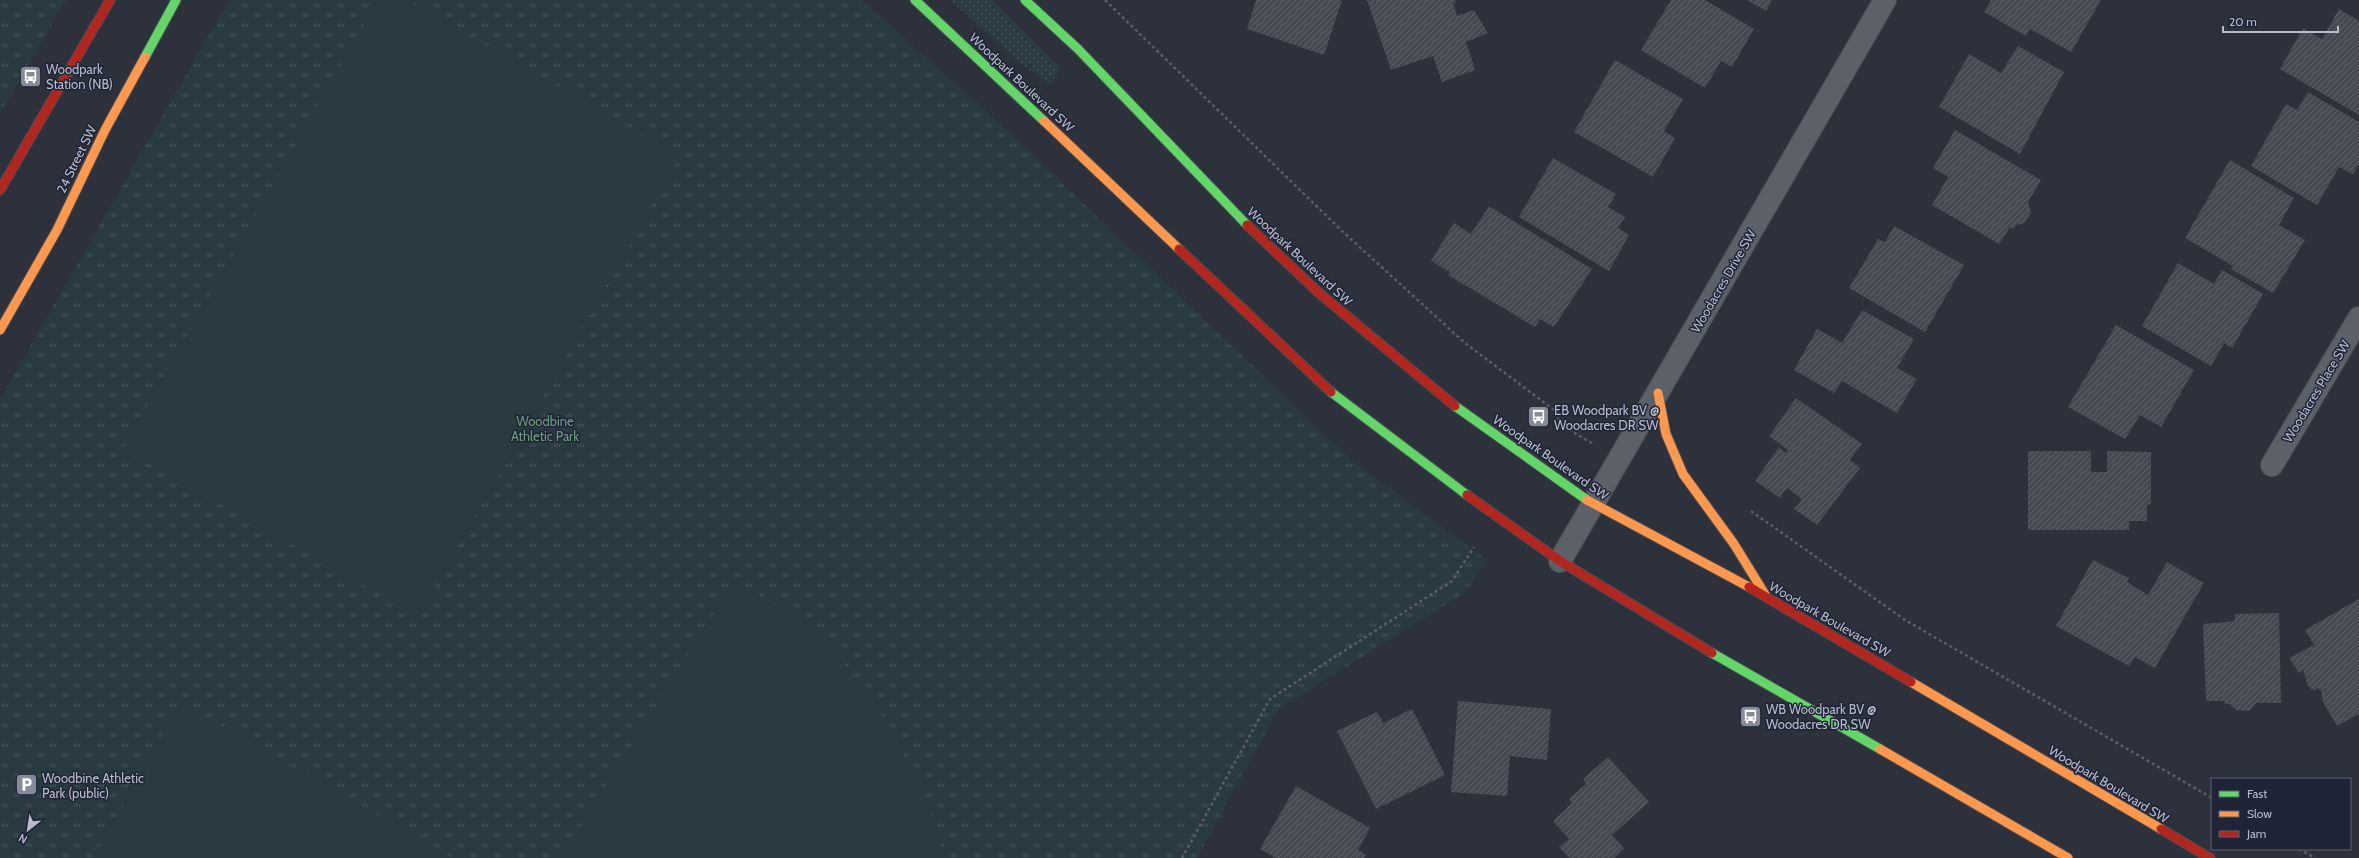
<svg xmlns="http://www.w3.org/2000/svg" width="2359" height="858" viewBox="0 0 2359 858" font-family="Cabin,sans-serif">
  <defs>
    <pattern id="grass-dots" width="8" height="8" patternUnits="userSpaceOnUse"><rect width="8" height="8" fill="#293a41"/><path d="M2 2h.1M6 6h.1" fill="none" stroke="#46555b" stroke-width="1.8" stroke-linecap="round"/></pattern>
    <pattern id="park-tufts" width="24" height="20" patternUnits="userSpaceOnUse"><rect width="24" height="20" fill="#293a41"/><path d="M3 7l-1-3M5 7V3M7 7l1-3M15 17l-1-3M17 17v-4M19 17l1-3" fill="none" stroke="#46555b"/></pattern>
    <pattern id="building-hatch" width="6" height="6" patternUnits="userSpaceOnUse"><rect width="6" height="6" fill="#454952"/><path d="M-1 1l2-2M0 6l6-6M5 7l2-2" fill="none" stroke="#5e616a"/></pattern>
  </defs>
  <rect width="100%" height="100%" fill="#2c313b"/>
  <!-- grass -->
  <path fill="url(#grass-dots)" d="M 951,0 L 992,0 L 1061,69 L 1049,84 L 1010,55 Z"/>
  <!-- park -->
  <path fill="url(#park-tufts)" d="M 0,0 L 66,0 L 0,114 Z
    M 231,0 L 861,0 L 988,112 L 1352,461 L 1487,560 L 1466,592 L 1279,709 L 1197,858 L 0,858 L 0,399 L 218,19 Z"/>
  <!-- pitch -->
  <path fill="#293a41" d="M 378,0 L 406,0 L 680,156 L 418,616 L 123,449 Z
    M 734,581 L 813,627 L 870,695 L 919,783 L 945,858 L 561,858 Z
    M 182,703 L 452,858 L 93,858 Z"/>
  <!-- building -->
  <path fill="url(#building-hatch)" d="M 1256,0 L 1342,0 L 1324,55 L 1247,29 Z
    M 1367,0 L 1455,0 L 1456,2 L 1453,3 L 1457,16 L 1474,10 L 1488,33 L 1466,42 L 1475,70 L 1442,82 L 1433,56 L 1391,70 Z
    M 1671,0 L 1705,0 L 1754,29 L 1732,67 L 1721,61 L 1705,88 L 1641,50 Z
    M 1747,0 L 1772,0 L 1766,11 Z
    M 1991,0 L 2101,0 L 2071,52 L 2030,29 L 2026,36 L 1984,12 Z
    M 2339,9 L 2359,21 L 2359,115 L 2280,69 L 2303,28 L 2322,39 Z
    M 2018,46 L 2064,72 L 2020,154 L 1939,107 L 1969,54 L 2001,73 Z
    M 1615,60 L 1683,99 L 1664,131 L 1675,138 L 1653,177 L 1574,132 Z
    M 2308,92 L 2359,122 L 2359,164 L 2353,174 L 2339,167 L 2317,205 L 2251,166 L 2286,104 L 2297,110 Z
    M 1955,130 L 2041,180 L 2028,202 L 2031,212 L 2025,223 L 2016,225 L 2013,229 L 2010,227 L 1999,244 L 1932,205 L 1948,177 L 1933,168 Z
    M 1553,158 L 1616,194 L 1608,207 L 1625,217 L 1618,228 L 1629,235 L 1609,271 L 1519,217 Z
    M 2230,160 L 2294,198 L 2279,225 L 2305,240 L 2273,293 L 2231,269 L 2233,266 L 2185,238 Z
    M 1489,206 L 1592,269 L 1554,327 L 1540,319 L 1535,327 L 1448,275 L 1450,272 L 1431,261 L 1454,223 L 1471,234 Z
    M 1894,226 L 1964,265 L 1925,332 L 1849,288 L 1878,239 L 1885,242 Z
    M 2178,263 L 2214,284 L 2222,270 L 2263,294 L 2232,348 L 2224,343 L 2211,366 L 2142,326 Z
    M 1862,310 L 1914,339 L 1897,368 L 1917,379 L 1897,413 L 1842,381 L 1834,393 L 1794,370 L 1817,329 L 1842,343 Z
    M 2116,325 L 2194,370 L 2161,427 L 2140,415 L 2125,439 L 2068,407 Z
    M 1796,398 L 1862,444 L 1850,460 L 1860,468 L 1817,525 L 1794,509 L 1802,499 L 1787,488 L 1780,498 L 1755,481 L 1779,447 L 1786,453 L 1788,450 L 1769,436 Z
    M 2028,451 L 2091,451 L 2091,472 L 2107,472 L 2107,451 L 2151,452 L 2151,504 L 2147,505 L 2147,521 L 2129,521 L 2129,530 L 2028,530 Z
    M 2093,560 L 2129,578 L 2127,582 L 2148,595 L 2167,562 L 2204,583 L 2155,668 L 2135,657 L 2129,666 L 2056,626 Z
    M 2359,599 L 2359,714 L 2337,726 L 2323,702 L 2321,691 L 2318,688 L 2314,691 L 2308,686 L 2303,670 L 2299,673 L 2289,658 L 2314,645 L 2305,630 Z
    M 2279,613 L 2281,703 L 2256,703 L 2249,711 L 2236,710 L 2230,704 L 2225,704 L 2225,701 L 2206,701 L 2203,624 L 2235,621 L 2235,614 Z
    M 1458,701 L 1551,709 L 1547,760 L 1510,756 L 1507,796 L 1451,792 Z
    M 1412,709 L 1445,775 L 1376,809 L 1337,731 L 1377,712 L 1383,723 Z
    M 1608,757 L 1649,802 L 1612,835 L 1624,848 L 1614,858 L 1569,858 L 1559,847 L 1569,839 L 1553,821 L 1572,803 L 1569,799 L 1586,784 L 1583,779 Z
    M 1296,786 L 1370,828 L 1358,850 L 1366,855 L 1364,858 L 1276,858 L 1260,849 Z"/>
  <g fill="none" stroke-linecap="round" stroke-linejoin="round">
    <defs>
      <path id="street" d="M 2272,465 L 2359,318
        M 1560,561 L 1885,0"/>
      <path id="fast" d="M 915,0 L 1044,121
        M 1025,0 L 1078,49 L 1247,225
        M 145,57 L 176,0
        M 1331,392 L 1467,495
        M 1455,406 L 1587,500
        M 1712,653 L 1880,749"/>
      <path id="slow" d="M 1044,121 L 1179,249
        M 0,330 L 57,230 L 105,130 L 145,57
        M 1658,393 L 1666,434 L 1683,474 L 1734,544 L 1766,596
        M 1587,500 L 1749,587
        M 1911,682 L 2161,829
        M 1880,749 L 2068,858"/>
      <path id="jam" d="M 0,190 L 110,0
        M 1247,225 L 1319,293 L 1455,406
        M 1179,249 L 1331,392
        M 1467,495 L 1560,561 L 1712,653
        M 1749,587 L 1911,682
        M 2161,829 L 2210,858"/>
    </defs>
    <!-- street casing -->
    <use href="#street" stroke="#4a4d55" stroke-width="24"/>
    <!-- fast casing -->
    <use href="#fast" stroke="#4a4d55" stroke-width="11"/>
    <!-- slow casing -->
    <use href="#slow" stroke="#4a4d55" stroke-width="11"/>
    <!-- jam casing -->
    <use href="#jam" stroke="#4a4d55" stroke-width="11"/>
    <!-- path -->
    <path stroke="#5a5e65" stroke-width="2.5" stroke-dasharray="3 3" stroke-linecap="butt" d="M 1105,0 L 1343,232 L 1465,343 L 1558,413 L 1559,424 L 1592,443
      M 1751,511 L 1905,620 L 2212,798
      M 2299,849 L 2315,858
      M 1182,858 L 1270,699 L 1452,581 L 1474,547"/>
    <!-- street -->
    <use href="#street" stroke="#5c6069" stroke-width="22"/>
    <!-- fast -->
    <use href="#fast" stroke="#63d668" stroke-width="9"/>
    <!-- slow -->
    <use href="#slow" stroke="#ff974d" stroke-width="9"/>
    <!-- jam -->
    <use href="#jam" stroke="#b3261e" stroke-width="9"/>
  </g>
  <!-- icons -->
  <defs>
    <symbol id="bus-square" viewBox="-11 -11 22 22"><rect x="-9" y="-9" width="18" height="18" rx="4" fill="#868b99" stroke="#1f2536"/><path d="M-5-6H5V4H4V6H2V4H-2V6H-4V4H-5ZM-3.5-4V0h7V-4ZM-3.5 1.2v1.5H-2V1.2ZM2 1.2v1.5H3.5V1.2Z" fill="#fff"/></symbol>
    <symbol id="parking-square" viewBox="-11 -11 22 22"><rect x="-9" y="-9" width="18" height="18" rx="4" fill="#868b99" stroke="#1f2536"/><path d="M-3.5-5.5H1a3.5 3.5 0 0 1 0 7H-1V5.5H-3.5ZM-1-3.4V-.6H.8a1.4 1.4 0 0 0 0-2.8Z" fill="#fff"/></symbol>
  </defs>
  <g fill-rule="evenodd">
    <use href="#bus-square" x="18" y="64" width="25" height="25"/>
    <use href="#bus-square" x="1526" y="404" width="25" height="25"/>
    <use href="#bus-square" x="1738" y="704" width="25" height="25"/>
    <use href="#parking-square" x="14" y="772" width="25" height="25"/>
  </g>
  <g text-anchor="middle" stroke-width="3" stroke-linejoin="round" paint-order="stroke">
    <!-- poi labels -->
    <g font-size="13" fill="#b7bccb" stroke="#1f2536" text-anchor="start">
      <text x="46" y="74">Woodpark<tspan x="46" dy="15">Station (NB)</tspan></text>
      <text x="1554" y="415">EB Woodpark BV @<tspan x="1554" dy="15">Woodacres DR SW</tspan></text>
      <text x="1766" y="714">WB Woodpark BV @<tspan x="1766" dy="15">Woodacres DR SW</tspan></text>
      <text x="42" y="783">Woodbine Athletic<tspan x="42" dy="15">Park (public)</tspan></text>
    </g>
    <!-- street labels -->
    <g font-size="13" fill="#b7bccb" stroke="#1f2536">
      <text transform="translate(1022 82) rotate(43)" y="5">Woodpark Boulevard SW</text>
      <text transform="translate(76 159) rotate(-64)" y="5">24 Street SW</text>
      <text transform="translate(1300 256) rotate(43)" y="5">Woodpark Boulevard SW</text>
      <text transform="translate(1723 281) rotate(-60)" y="5">Woodacres Drive SW</text>
      <text transform="translate(2316 391) rotate(-59)" y="5">Woodacres Place SW</text>
      <text transform="translate(1551 457) rotate(35)" y="5">Woodpark Boulevard SW</text>
      <text transform="translate(1830 619) rotate(30)" y="5">Woodpark Boulevard SW</text>
      <text transform="translate(2109 784) rotate(31)" y="5">Woodpark Boulevard SW</text>
    </g>
    <!-- park labels -->
    <g font-size="13" fill="#6e9c7f" stroke="#1f2536">
      <text x="545" y="426">Woodbine<tspan x="545" dy="15">Athletic Park</tspan></text>
    </g>
  </g>
  <!-- legend -->
  <rect x="2211" y="778" width="140" height="72" fill="#1f2536" stroke="#5c6172"/>
  <rect x="2219" y="791" width="20" height="6" fill="#63d668" stroke="#5c6172"/>
  <text x="2247" y="798" font-size="12" fill="#b7bccb">Fast</text>
  <rect x="2219" y="811" width="20" height="6" fill="#ff974d" stroke="#5c6172"/>
  <text x="2247" y="818" font-size="12" fill="#b7bccb">Slow</text>
  <rect x="2219" y="831" width="20" height="6" fill="#b3261e" stroke="#5c6172"/>
  <text x="2247" y="838" font-size="12" fill="#b7bccb">Jam</text>
  <!-- north arrow -->
  <g transform="translate(28 830) rotate(210)" stroke="#1f2536" stroke-width="3" paint-order="stroke">
  <path d="M0-3L7 15L0 10L-7 15Z" fill="#b7bccb"/>
  <text y="-6" font-size="11" font-weight="bold" text-anchor="middle" fill="#b7bccb">N</text>
  </g>
  <!-- scale -->
  <path d="M2223 26v6h115v-6" fill="none" stroke="#b7bccb" stroke-width="2"/>
  <text x="2229" y="26" font-size="12" fill="#b7bccb" stroke="#1f2536" stroke-width="3" paint-order="stroke">20 m</text>
</svg>
